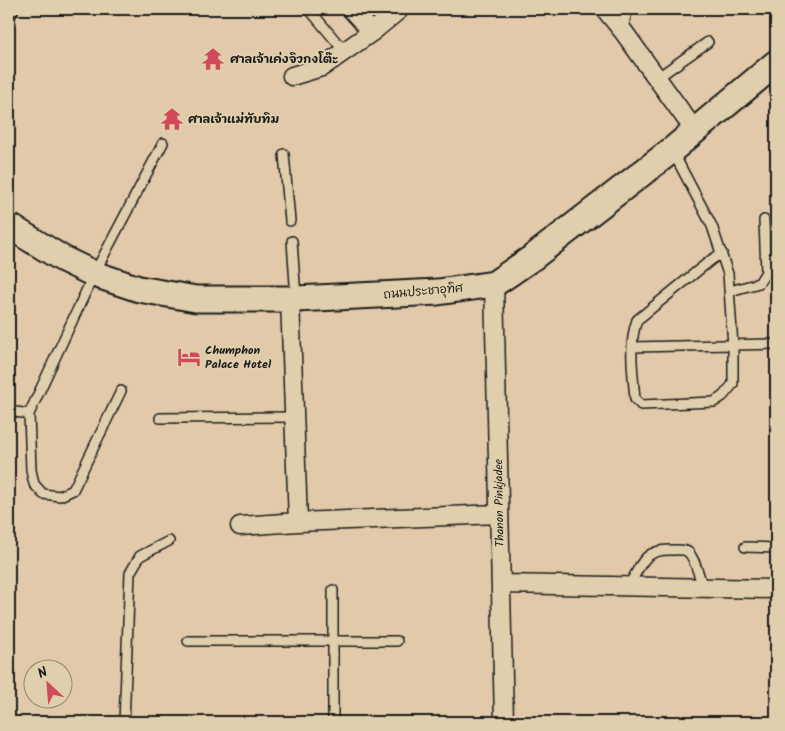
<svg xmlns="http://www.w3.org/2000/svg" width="785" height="731" viewBox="0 0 785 731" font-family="Kalam,'Playpen Sans Thai',sans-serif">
  <rect width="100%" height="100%" fill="#e2c9a9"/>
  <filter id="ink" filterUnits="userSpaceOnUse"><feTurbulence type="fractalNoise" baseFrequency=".02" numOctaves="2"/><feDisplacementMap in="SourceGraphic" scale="10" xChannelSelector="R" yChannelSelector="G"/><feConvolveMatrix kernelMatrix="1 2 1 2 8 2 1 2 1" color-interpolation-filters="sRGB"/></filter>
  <g filter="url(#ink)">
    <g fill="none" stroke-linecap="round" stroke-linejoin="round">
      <defs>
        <path id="lane" d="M 309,9 L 344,51
          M 9,18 L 14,9
          M 623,31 L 627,9
          M 657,78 L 708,42
          M 673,152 L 712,226 L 728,274 L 733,346 L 733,384 L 723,396 L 714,402 L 641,405 L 635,399 C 633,373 628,345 637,320 L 711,260 L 722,253
          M 284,154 L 290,221
          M 292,241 L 296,298
          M 730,291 L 759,283 L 766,272 L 764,220
          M 632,347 L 776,344
          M 121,391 L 73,490 L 60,496 L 43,494 L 34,484 L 31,470 L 29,414 L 94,274 L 163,143
          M 9,411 L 29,414
          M 160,418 L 295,417
          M 745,547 L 776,548
          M 629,586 C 641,564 644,549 672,550 C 677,550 684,549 688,552 C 695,558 700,579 703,588
          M 188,641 L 397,641
          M 124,722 L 130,573 L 140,556 L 169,541
          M 333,722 L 333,590"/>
        <path id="street" d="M 351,9 L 372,32
          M 605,9 L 623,31 L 695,131
          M 292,76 L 322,67 L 372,32 L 400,9
          M 494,284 L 504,722
          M 290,299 L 298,522 L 499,514
          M 240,526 L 298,522
          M 501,584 L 776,589"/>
        <path id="secondary" d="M 9,226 L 63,259 L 94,274 L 139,289 L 196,299 L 296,299 L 438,292 L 494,284 L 532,258 L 672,150 L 776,63"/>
      </defs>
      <!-- lane casing -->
      <use href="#lane" stroke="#1c1c1c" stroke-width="12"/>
      <!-- street casing -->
      <use href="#street" stroke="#1c1c1c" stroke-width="21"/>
      <!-- secondary casing -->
      <use href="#secondary" stroke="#1c1c1c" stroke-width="29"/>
      <!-- lane -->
      <use href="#lane" stroke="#e0cfac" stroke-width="9"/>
      <!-- street -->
      <use href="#street" stroke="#e0cfac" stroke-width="18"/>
      <!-- secondary -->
      <use href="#secondary" stroke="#e0cfac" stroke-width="25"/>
    </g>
  </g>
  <!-- icons -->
  <defs>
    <symbol id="temple-bare" viewBox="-9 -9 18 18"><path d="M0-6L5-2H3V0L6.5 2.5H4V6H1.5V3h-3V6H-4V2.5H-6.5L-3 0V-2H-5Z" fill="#d1495b" stroke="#e0cfac" stroke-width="2.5" paint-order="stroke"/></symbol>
    <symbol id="hotel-bare" viewBox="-9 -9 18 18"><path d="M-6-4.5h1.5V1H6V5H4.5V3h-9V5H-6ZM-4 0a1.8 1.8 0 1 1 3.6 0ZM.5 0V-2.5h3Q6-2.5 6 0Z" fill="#d1495b" stroke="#e0cfac" stroke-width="2.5" paint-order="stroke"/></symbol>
  </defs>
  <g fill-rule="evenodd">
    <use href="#temple-bare" x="197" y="43" width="32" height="32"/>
    <use href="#temple-bare" x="156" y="103" width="32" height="32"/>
    <use href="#hotel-bare" x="173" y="341" width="32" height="32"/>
  </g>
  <g text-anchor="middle" stroke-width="4" stroke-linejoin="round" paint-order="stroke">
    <!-- poi labels -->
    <g font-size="12" font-weight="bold" fill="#1c1c1c" stroke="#e0cfac" text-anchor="start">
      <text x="230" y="63">ศาลเจ้าเค่งจิวกงโต๊ะ</text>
      <text x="188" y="123">ศาลเจ้าแม่ทับทิม</text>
      <text x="205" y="354">Chumphon<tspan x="205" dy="14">Palace Hotel</tspan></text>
    </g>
    <!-- street labels -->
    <g font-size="12" fill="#1c1c1c" stroke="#e0cfac">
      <text transform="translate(423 291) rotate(-5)" y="4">ถนนประชาอุทิศ</text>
      <text transform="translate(499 503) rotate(-91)" y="4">Thanon Pinkjadee</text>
    </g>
  </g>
  <!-- margin -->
  <rect width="785" height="731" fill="none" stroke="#e0cfac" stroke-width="30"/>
  <rect x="15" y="15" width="755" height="701" fill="none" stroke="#1c1c1c" stroke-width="2" filter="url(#ink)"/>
  <!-- north arrow -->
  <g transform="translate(48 684) rotate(334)"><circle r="24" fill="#e0cfac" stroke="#928772"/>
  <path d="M0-4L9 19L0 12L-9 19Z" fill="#d1495b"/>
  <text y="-8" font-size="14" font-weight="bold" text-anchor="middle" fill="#1c1c1c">N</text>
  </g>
</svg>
